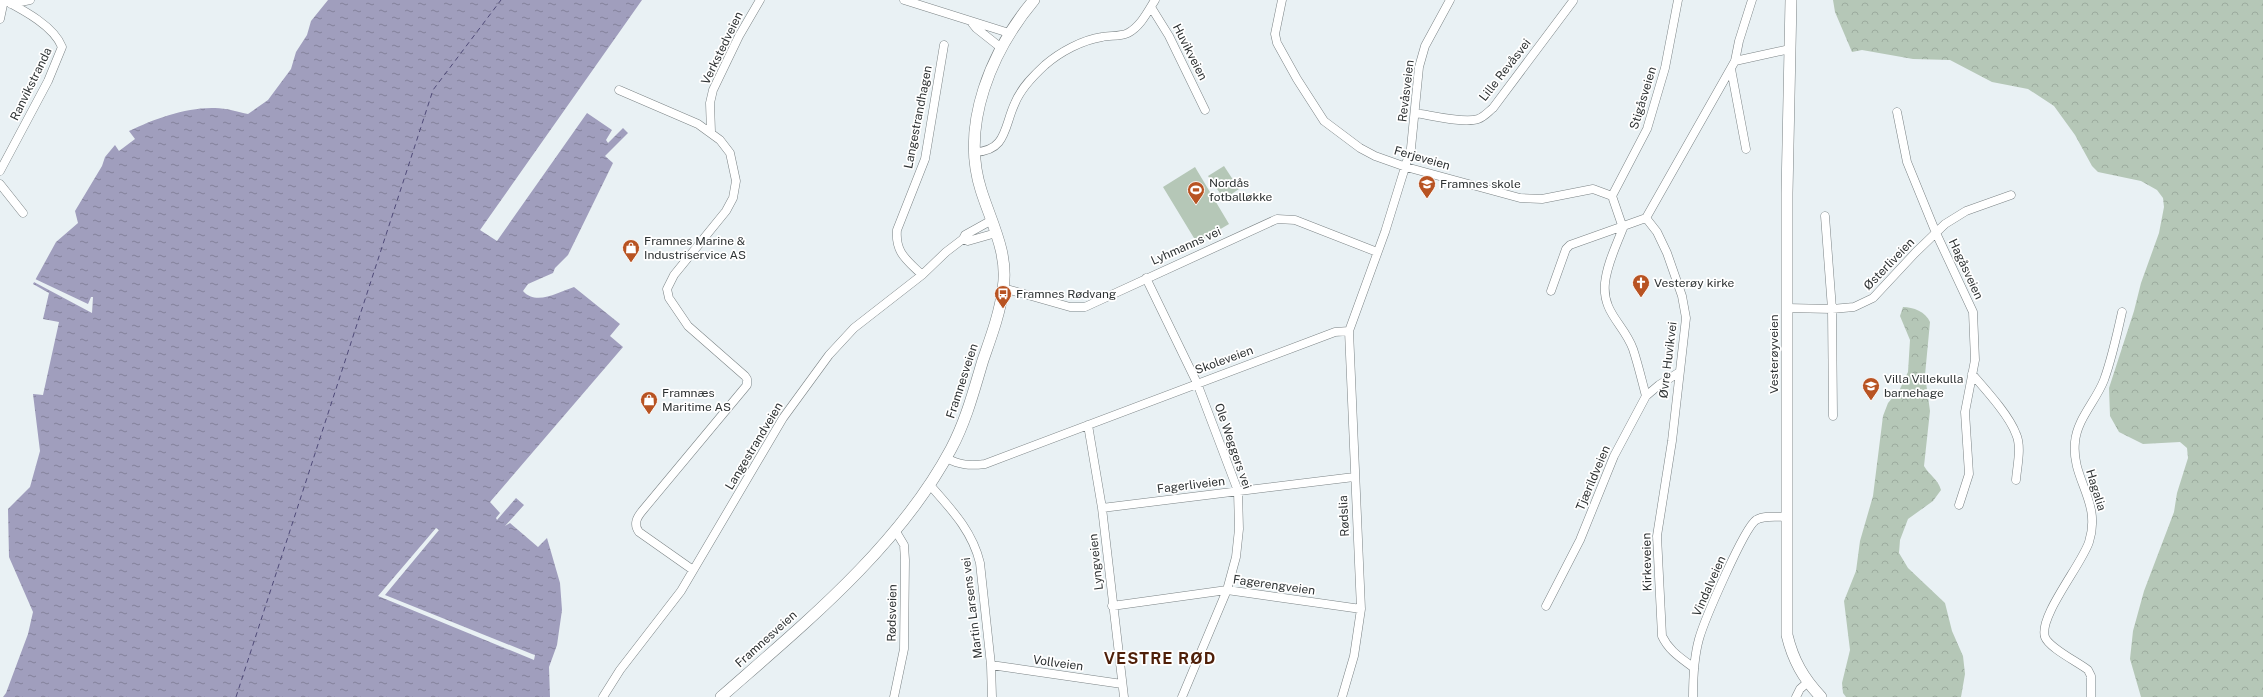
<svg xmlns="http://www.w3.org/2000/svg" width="2263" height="697" viewBox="0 0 2263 697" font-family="'Public Sans',sans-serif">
  <defs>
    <pattern id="forest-crowns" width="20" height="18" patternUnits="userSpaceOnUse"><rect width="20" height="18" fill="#b5c7b7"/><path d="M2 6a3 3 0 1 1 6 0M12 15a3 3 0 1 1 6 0" fill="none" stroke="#9cab9e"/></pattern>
    <pattern id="water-ripples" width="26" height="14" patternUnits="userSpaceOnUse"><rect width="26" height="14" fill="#a09ebd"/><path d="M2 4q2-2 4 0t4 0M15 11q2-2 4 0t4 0" fill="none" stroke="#83819a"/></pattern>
  </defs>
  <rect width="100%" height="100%" fill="#e9f1f4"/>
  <!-- forest -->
  <path fill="url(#forest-crowns)" d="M 1833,0 L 2263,0 L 2263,697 L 2141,697 L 2130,659 L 2133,631 L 2144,591 L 2174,512 L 2177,493 L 2188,458 L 2187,448 L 2180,442 L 2143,444 L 2119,432 L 2110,416 L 2109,388 L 2134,311 L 2141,283 L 2159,233 L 2164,207 L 2163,198 L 2157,190 L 2141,181 L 2098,172 L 2092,166 L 2075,135 L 2054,106 L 2028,89 L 1992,82 L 1950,60 L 1913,59 L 1862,50 L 1852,52 L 1835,12 Z
    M 1903,307 C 1913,307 1926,312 1930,322 L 1925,375 L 1930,411 L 1924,466 C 1930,476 1938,479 1941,490 L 1933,501 L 1908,519 L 1900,540 L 1899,553 L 1908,568 L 1945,603 L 1952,631 L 1963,656 L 1965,674 L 1961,697 L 1846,697 L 1843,693 L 1842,683 L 1850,650 L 1844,601 L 1856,571 L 1860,541 L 1873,496 L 1883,416 L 1888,403 L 1900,389 L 1908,372 L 1910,340 L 1900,316 Z"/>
  <!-- garden -->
  <path fill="#b5c7b7" d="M 1224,166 L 1239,189 L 1224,199 L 1208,176 Z
    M 1195,167 L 1229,224 L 1197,243 L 1163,187 Z"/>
  <!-- water -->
  <path fill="url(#water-ripples)" d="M 328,0 L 642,0 L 480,230 L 497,241 L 587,113 L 612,130 L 606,140 L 608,143 L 623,128 L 628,133 L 605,156 L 613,163 L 568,255 L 555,268 L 553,273 L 528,284 L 523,291 C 536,306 559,292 574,287 L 620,324 L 610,336 L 623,347 L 490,502 L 500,513 L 496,518 L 497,520 L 516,498 L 524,505 L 505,526 L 510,523 L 538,547 L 547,538 L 560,583 L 562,610 L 557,645 L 549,667 L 550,697 L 3,697 L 6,693 L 28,634 L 33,612 L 9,557 L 8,509 L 30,487 L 40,451 L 33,394 L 43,395 L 59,322 L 43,319 L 49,293 L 33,284 L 56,242 L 78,223 L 75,211 L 102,166 L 105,157 L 115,145 L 119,151 L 135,139 L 129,131 C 154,119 186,107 215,108 C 226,108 238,112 248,114 L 268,100 L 291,69 L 296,52 L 307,35 L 311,21 Z"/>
  <!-- pier -->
  <path fill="#e9f1f4" d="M 33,278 L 88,304 L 91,297 L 93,297 L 92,313 L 32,281 Z
    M 436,528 L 439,530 L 385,595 L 532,654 L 535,655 L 534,660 L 378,596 Z"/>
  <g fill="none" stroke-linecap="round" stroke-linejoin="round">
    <!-- ferry -->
    <path stroke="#4f4a78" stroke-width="1" stroke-dasharray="5 4" stroke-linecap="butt" d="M 236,697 L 433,90 L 501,0"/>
    <defs>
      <path id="street" d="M 904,0 L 1009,33
        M 1282,0 L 1275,34 L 1277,43 L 1297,79 L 1324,121 L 1360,148 L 1375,156 L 1406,167 L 1520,198 L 1542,199 L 1593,189 L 1612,196 L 1623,228
        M 11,4 L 30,0
        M 1151,7 L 1169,36 L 1205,110
        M 0,19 L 4,0
        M 972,23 L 976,28 L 1000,47
        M 1735,61 L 1790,49
        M 1731,69 L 1746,149
        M 619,90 L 698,124 L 720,140 L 730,153 L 736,181 L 733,198 L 726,211 L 674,275 L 667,289 L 669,298 L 688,326 L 745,376 L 747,379 L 747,385 L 643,510 C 637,517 633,524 639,532 L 693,570
        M 1897,112 L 1907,162 L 1936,233 L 1973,312 L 1975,360 L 1965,412 L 1969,474 L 1959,505
        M 1415,113 C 1430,115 1464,124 1478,119 C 1484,117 1488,112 1493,108 L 1573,1
        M 711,132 L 710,103 L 713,90 L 739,36 L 760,0
        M 975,152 C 1007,151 1004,126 1015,103 C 1021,88 1033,76 1045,65 C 1060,52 1082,40 1102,37 C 1110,35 1120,37 1128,33 C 1141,26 1148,11 1155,0
        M 0,171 L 48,81 L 62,47 C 54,26 23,10 4,0
        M 0,184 L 23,213
        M 1612,196 L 1647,129 L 1665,68 L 1678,0
        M 1825,216 L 1832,309 L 1833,416
        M 1646,218 L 1657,232 L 1667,253 L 1682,296 L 1686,318 L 1672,441 L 1657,536 L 1662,636 C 1669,651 1681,658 1694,668
        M 1623,228 C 1616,246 1607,264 1605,283 C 1602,313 1624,324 1633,349 C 1638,364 1642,381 1646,396
        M 963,239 L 968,241 L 996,233
        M 922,275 C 907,260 895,253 897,230 L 925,159 L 944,45
        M 1146,278 L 1197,383 L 1238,491 L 1239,529 L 1236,557 L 1227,590 L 1182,697
        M 1003,288 L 1070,307 L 1085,307 L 1277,219 L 1295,220 L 1377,252
        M 1551,291 L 1566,249 L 1570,245 L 1646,218 L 1735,61 L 1739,41 L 1752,0
        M 1787,308 L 1832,309 L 1854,307 L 1873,298 L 1915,253 L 1945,224 L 1966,211 L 2011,195
        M 1972,374 C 1985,389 2009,415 2016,434 C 2022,447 2017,466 2016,480
        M 1088,425 L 1102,508 L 1124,697
        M 946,458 C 960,465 969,466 985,464 L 1335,332 L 1349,331
        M 929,484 C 950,508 972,530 980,563 L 991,665 L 992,697
        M 1102,508 L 1354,477
        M 1112,606 L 1227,590 L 1361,609
        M 1546,606 L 1580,540 L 1614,456 L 1646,396 L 1659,385 L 1678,373
        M 991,665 L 1122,684
        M 603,697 L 620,670 L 681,591 L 783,418 L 829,355 L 854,328 L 922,275 L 946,252 L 963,239 L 965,235 L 992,220
        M 894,697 L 904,649 L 905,560 L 904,545 L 895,530
        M 1342,697 L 1354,656 L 1361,609 L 1349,331 L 1385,232 L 1411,148 L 1419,67 L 1425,46 L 1450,0
        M 1693,697 C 1693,678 1694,657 1699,639 C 1704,621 1744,528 1756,520 C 1764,515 1778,517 1787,517
        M 1796,697 L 1800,689 L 1808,682
        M 2091,697 L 2091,676 L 2088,670 C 2078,662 2049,648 2045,637 C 2038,617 2082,564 2089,542 C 2102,501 2071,480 2075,442 C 2077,419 2096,401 2104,380 C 2112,358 2117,335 2122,312"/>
      <path id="secondary" d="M 1791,0 L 1787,193 L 1787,635 C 1793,660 1803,678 1821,697
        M 721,697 C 804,624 898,548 951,449 C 966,421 974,390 983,360 C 991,337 1000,313 1003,289 C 1009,254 991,222 981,190 C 960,124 992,50 1034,0"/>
    </defs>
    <!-- street casing -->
    <use href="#street" stroke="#7b8385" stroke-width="9"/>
    <!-- secondary casing -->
    <use href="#secondary" stroke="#7b8385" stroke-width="12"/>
    <!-- street -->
    <use href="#street" stroke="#fff" stroke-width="8"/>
    <!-- secondary -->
    <use href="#secondary" stroke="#fff" stroke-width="11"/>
  </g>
  <!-- icons -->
  <defs>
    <symbol id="school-pin" viewBox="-11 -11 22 30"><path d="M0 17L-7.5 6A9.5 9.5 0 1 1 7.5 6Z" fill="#b85322" stroke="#fff"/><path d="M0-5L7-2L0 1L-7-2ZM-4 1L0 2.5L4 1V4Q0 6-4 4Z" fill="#fff"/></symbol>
    <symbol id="stadium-pin" viewBox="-11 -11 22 30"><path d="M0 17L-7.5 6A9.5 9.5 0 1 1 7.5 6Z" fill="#b85322" stroke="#fff"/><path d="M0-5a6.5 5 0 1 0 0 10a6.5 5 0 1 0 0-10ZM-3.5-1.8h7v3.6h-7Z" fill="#fff"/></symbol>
    <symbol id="shop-pin" viewBox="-11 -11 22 30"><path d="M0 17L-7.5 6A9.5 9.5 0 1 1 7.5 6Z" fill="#b85322" stroke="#fff"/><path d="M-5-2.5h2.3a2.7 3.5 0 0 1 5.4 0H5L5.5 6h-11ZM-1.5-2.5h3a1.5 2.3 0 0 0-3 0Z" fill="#fff"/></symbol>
    <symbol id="church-pin" viewBox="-11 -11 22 30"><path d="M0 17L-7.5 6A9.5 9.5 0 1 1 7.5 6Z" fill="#b85322" stroke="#fff"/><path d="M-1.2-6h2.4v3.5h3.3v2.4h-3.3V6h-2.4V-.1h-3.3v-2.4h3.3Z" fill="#fff"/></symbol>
    <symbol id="bus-pin" viewBox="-11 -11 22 30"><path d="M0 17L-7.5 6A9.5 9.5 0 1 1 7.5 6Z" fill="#b85322" stroke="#fff"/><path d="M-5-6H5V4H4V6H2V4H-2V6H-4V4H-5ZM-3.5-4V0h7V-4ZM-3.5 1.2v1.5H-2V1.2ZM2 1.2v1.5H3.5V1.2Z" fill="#fff"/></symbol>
  </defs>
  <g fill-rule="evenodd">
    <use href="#school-pin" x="1417" y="174" width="20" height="27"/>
    <use href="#stadium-pin" x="1186" y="180" width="20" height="27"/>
    <use href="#shop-pin" x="621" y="238" width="20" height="27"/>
    <use href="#church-pin" x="1631" y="273" width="20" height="27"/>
    <use href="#bus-pin" x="993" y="284" width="20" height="27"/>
    <use href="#school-pin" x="1861" y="376" width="20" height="27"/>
    <use href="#shop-pin" x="639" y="390" width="20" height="27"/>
  </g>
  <g text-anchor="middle" stroke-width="3.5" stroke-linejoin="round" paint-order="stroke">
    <!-- street labels -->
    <g font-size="12" fill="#2e3233" stroke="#fff">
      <text transform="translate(722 48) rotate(-64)" y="4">Verkstedveien</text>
      <text transform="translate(1190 52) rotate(63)" y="4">Huvikveien</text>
      <text transform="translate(1505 70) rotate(-52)" y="4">Lille Revåsvei</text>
      <text transform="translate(31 84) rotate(-64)" y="4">Ranvikstranda</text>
      <text transform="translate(1406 91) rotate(-83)" y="4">Revåsveien</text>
      <text transform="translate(1643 98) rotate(-73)" y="4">Stigåsveien</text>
      <text transform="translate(918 117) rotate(-79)" y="4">Langestrandhagen</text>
      <text transform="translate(1422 158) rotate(16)" y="4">Ferjeveien</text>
      <text transform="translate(1186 246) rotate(-24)" y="4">Lyhmanns vei</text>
      <text transform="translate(1889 264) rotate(-46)" y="4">Østerliveien</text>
      <text transform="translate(1966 269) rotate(65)" y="4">Hagåsveien</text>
      <text transform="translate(1774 354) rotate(-90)" y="4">Vesterøyveien</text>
      <text transform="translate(1224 360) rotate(-20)" y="4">Skoleveien</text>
      <text transform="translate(1668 360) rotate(-83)" y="4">Øvre Huvikvei</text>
      <text transform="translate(962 381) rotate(-72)" y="4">Framnesveien</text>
      <text transform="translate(754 446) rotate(-59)" y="4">Langestrandveien</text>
      <text transform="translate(1233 446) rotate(71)" y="4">Ole Weggers vei</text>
      <text transform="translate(1593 478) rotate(-67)" y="4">Tjærildveien</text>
      <text transform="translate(1191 485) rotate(-7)" y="4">Fagerliveien</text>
      <text transform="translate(2096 490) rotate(73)" y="4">Hagalia</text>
      <text transform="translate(1344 516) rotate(-93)" y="4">Rødslia</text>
      <text transform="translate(1096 562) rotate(-96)" y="4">Lyngveien</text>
      <text transform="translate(1647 562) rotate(-91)" y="4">Kirkeveien</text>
      <text transform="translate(1274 585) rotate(8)" y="4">Fagerengveien</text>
      <text transform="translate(1709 586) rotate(-66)" y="4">Vindalveien</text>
      <text transform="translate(972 608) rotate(-97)" y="4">Martin Larsens vei</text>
      <text transform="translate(892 613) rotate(-89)" y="4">Rødsveien</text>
      <text transform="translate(766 639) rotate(-42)" y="4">Framnesveien</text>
      <text transform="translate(1058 663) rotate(8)" y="4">Vollveien</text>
    </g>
    <!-- poi labels -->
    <g font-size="12" fill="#2e3233" stroke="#fff" text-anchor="start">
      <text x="1209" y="187">Nordås<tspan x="1209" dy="14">fotballøkke</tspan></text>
      <text x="1440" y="188">Framnes skole</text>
      <text x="644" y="245">Framnes Marine &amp;<tspan x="644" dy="14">Industriservice AS</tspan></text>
      <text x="1654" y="287">Vesterøy kirke</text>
      <text x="1016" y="298">Framnes Rødvang</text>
      <text x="1884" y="383">Villa Villekulla<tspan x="1884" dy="14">barnehage</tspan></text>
      <text x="662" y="397">Framnæs<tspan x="662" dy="14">Maritime AS</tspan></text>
    </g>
    <!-- district labels -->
    <g font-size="16" font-weight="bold" letter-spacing="1" fill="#4f1f08" stroke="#fff">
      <text x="1160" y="664">VESTRE RØD</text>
    </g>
  </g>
</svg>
